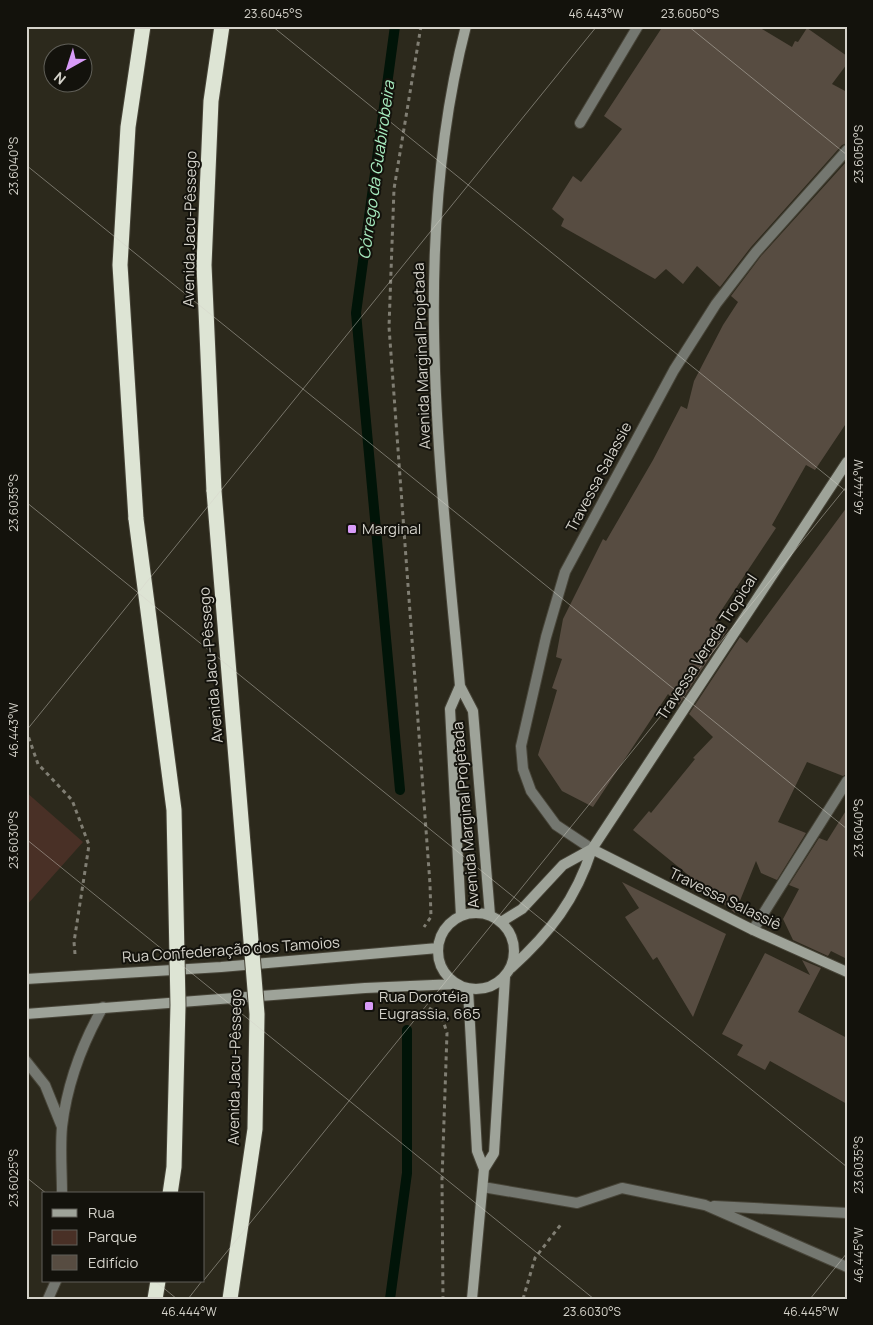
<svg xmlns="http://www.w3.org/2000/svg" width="873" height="1325" viewBox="0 0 873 1325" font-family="Manrope,sans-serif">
  <rect width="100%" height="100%" fill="#2c291c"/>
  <!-- green -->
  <path fill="#493026" d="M 26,792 L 83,842 L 26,906 Z"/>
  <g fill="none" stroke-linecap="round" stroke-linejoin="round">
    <!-- stream -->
    <path stroke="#011408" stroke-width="10" d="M 395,26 L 356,313 L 400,790
      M 390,1299 L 407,1173 L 407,1030"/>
  </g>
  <!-- building -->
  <path fill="#574c41" d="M 663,26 L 757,26 L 792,47 L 795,41 L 798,42 L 807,28 L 847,56 L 847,64 L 832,84 L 847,92 L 847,143 L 842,145 L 751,247 L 720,287 L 697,266 L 683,284 L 666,269 L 655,279 L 561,226 L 564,219 L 552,209 L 573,176 L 581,182 L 622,129 L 604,116 Z
    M 847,161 L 847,422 L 815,470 L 806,465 L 772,525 L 776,528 L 715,620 L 728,629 L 679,705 L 668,694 L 593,807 L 562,791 L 538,755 L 557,690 L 552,688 L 562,659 L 556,657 L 563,619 L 603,539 L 606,541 L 653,460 L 681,406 L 687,409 L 694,381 L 723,325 L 738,302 L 731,296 L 761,256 Z
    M 847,507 L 847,774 L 843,776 L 807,762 L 778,822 L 806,833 L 777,880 L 761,873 L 756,861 L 735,913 L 633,830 L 649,811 L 651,813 L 695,759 L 693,758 L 713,737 L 689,714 L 740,637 L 747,643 Z
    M 847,809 L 847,959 L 831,951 L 828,956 L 793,940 L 783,919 L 799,889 L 789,885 L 819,838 L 827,841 Z
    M 622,882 L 726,934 L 693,1017 L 657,957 L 653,960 L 625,917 L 639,908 Z
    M 765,953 L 810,975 L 802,960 L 821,968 L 798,1012 L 847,1038 L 847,1104 L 770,1061 L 765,1070 L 737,1055 L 743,1045 L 722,1034 Z"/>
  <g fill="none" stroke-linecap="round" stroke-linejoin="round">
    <defs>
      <path id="street" d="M 580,123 L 638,26
        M 592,849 L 556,825 L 531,791 L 523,769 L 521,746 L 546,637 L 565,572 L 674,370 L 716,304 L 756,252 L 847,150
        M 753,930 L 847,781
        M 26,1061 L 45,1085 L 62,1127
        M 483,1187 L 577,1203 L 622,1188 L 705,1205 L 847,1267
        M 62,1194 C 62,1172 60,1149 62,1127 C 67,1084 82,1044 103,1007
        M 714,1206 L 847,1213
        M 48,1299 L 56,1281"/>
      <path id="secondary" d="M 466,26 C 410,242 440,467 460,686 L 473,711 L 490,915
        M 460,686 L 450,709 L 461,916
        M 592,849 L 753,930 L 847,972
        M438 951a38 38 0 1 1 76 0a38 38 0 1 1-76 0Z
        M 501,922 L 522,909 L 563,865 L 592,849
        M 511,968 C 550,933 576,899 592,849 L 847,462
        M 26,979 L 221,967 L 438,948
        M 468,989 L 477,1151 L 484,1169
        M 26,1014 L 365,988 L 456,984
        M 472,1299 L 484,1169 L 494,1153 L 505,977"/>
      <path id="highway" d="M 214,491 L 204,265 L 211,101 L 222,26
        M 136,519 L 120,265 L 128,127 L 143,26
        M 155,1299 L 158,1281"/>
    </defs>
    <!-- street casing -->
    <use href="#street" stroke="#474438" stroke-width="12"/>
    <!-- secondary casing -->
    <use href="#secondary" stroke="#474438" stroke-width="12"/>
    <!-- highway casing -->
    <use href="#highway" stroke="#474438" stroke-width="17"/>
    <!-- path -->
    <path stroke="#807e73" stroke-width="3" stroke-dasharray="4 4" stroke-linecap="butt" d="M 421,26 L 394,189 L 389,327 L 430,884 L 431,917 L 424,927
      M 26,730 L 38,764 L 72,800 L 89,845 L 74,942 L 75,954
      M 429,1008 L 442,1017 L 447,1033 L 442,1179 L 443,1299
      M 523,1299 L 535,1258 L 562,1223"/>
    <!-- street -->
    <use href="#street" stroke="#747770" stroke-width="10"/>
    <!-- secondary -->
    <use href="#secondary" stroke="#9ea399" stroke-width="10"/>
    <!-- highway -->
    <use href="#highway" stroke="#dde4d4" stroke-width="15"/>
    <defs>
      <path id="highway-bridge" d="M 214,491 L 257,1014 L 255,1129 L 230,1299
        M 136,519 L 174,810 L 178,1005 L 174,1167 L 170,1194"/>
    </defs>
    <!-- highway-bridge casing -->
    <use href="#highway-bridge" stroke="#474438" stroke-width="17" stroke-linecap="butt"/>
    <!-- highway-bridge -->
    <use href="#highway-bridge" stroke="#dde4d4" stroke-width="15"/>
  </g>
  <!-- ticks -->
  <path fill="none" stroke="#d4d2ca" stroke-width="1" stroke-opacity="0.45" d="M 272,26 L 847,492M 688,26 L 847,155M 26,165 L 847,829M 26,502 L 847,1167M 26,731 L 597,26M 26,839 L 594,1299M 26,1177 L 47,1194M 204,1280 L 847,486M 155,1281 L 177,1299M 188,1299 L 202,1281M 810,1299 L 847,1253"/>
  <!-- markers -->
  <g fill="#d89bf8" stroke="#13120c" stroke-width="2">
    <rect x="347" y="524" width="10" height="10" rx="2.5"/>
    <rect x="364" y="1001" width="10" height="10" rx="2.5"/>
  </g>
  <g text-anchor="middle" stroke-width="4" stroke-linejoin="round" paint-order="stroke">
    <!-- street labels -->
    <g font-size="15" fill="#d4d2ca" stroke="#13120c">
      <text transform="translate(190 229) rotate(-89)" y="5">Avenida Jacu-Pêssego</text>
      <text transform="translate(422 356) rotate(-92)" y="5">Avenida Marginal Projetada</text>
      <text transform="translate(599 477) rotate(-62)" y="5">Travessa Salassie</text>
      <text transform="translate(707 647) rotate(-57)" y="5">Travessa Vereda Tropical</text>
      <text transform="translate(211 665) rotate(-95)" y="5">Avenida Jacu-Pêssego</text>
      <text transform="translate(466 815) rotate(-95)" y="5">Avenida Marginal Projetada</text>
      <text transform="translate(725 899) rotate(26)" y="5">Travessa Salassiê</text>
      <text transform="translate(231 950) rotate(-4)" y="5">Rua Confederação dos Tamoios</text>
      <text transform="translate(235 1067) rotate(-89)" y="5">Avenida Jacu-Pêssego</text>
    </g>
    <!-- poi labels -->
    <g font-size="15" fill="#d4d2ca" stroke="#13120c" text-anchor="start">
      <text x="362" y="534">Marginal</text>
      <text x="379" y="1002">Rua Dorotéia<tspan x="379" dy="17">Eugrassia, 665</tspan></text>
    </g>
    <!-- water labels -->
    <g font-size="16" font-style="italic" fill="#a7edc0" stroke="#13120c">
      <text transform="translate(376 170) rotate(-82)" y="6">Córrego da Guabirobeira</text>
    </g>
  </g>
  <!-- border -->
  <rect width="873" height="1325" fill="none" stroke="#13120c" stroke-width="55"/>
  <!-- legend -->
  <rect x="42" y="1192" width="162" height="90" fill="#13120c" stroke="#605f58"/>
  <rect x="52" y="1209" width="25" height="8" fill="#9ea399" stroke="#605f58"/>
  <text x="88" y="1218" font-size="15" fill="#d4d2ca">Rua</text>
  <rect x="52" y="1230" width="25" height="15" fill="#493026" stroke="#605f58"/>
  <text x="88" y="1242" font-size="15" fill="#d4d2ca">Parque</text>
  <rect x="52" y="1255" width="25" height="15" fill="#574c41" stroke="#605f58"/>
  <text x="88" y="1268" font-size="15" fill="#d4d2ca">Edifício</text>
  <!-- north arrow -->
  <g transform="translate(68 68) rotate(219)"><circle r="24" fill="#13120c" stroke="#605f58"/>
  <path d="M0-4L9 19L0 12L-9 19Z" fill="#d89bf8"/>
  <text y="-8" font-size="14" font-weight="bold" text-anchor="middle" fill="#d4d2ca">N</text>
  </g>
  <rect x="28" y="28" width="818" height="1270" fill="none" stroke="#d4d2ca" stroke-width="2"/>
  <g font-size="12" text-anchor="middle" fill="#d4d2ca">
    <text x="273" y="18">23.6045°S</text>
    <text x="596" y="18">46.443°W</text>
    <text x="690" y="18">23.6050°S</text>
    <text transform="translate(859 154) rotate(-90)" y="4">23.6050°S</text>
    <text transform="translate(14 166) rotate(-90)" y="4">23.6040°S</text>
    <text transform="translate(859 487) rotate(-90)" y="4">46.444°W</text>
    <text transform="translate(14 503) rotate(-90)" y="4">23.6035°S</text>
    <text transform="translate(14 730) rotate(-90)" y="4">46.443°W</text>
    <text transform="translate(859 828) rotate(-90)" y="4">23.6040°S</text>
    <text transform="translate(14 840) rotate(-90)" y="4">23.6030°S</text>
    <text transform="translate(859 1165) rotate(-90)" y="4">23.6035°S</text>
    <text transform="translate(14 1178) rotate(-90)" y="4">23.6025°S</text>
    <text transform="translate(859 1255) rotate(-90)" y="4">46.445°W</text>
    <text x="189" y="1316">46.444°W</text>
    <text x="592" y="1316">23.6030°S</text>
    <text x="811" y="1316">46.445°W</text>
  </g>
</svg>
